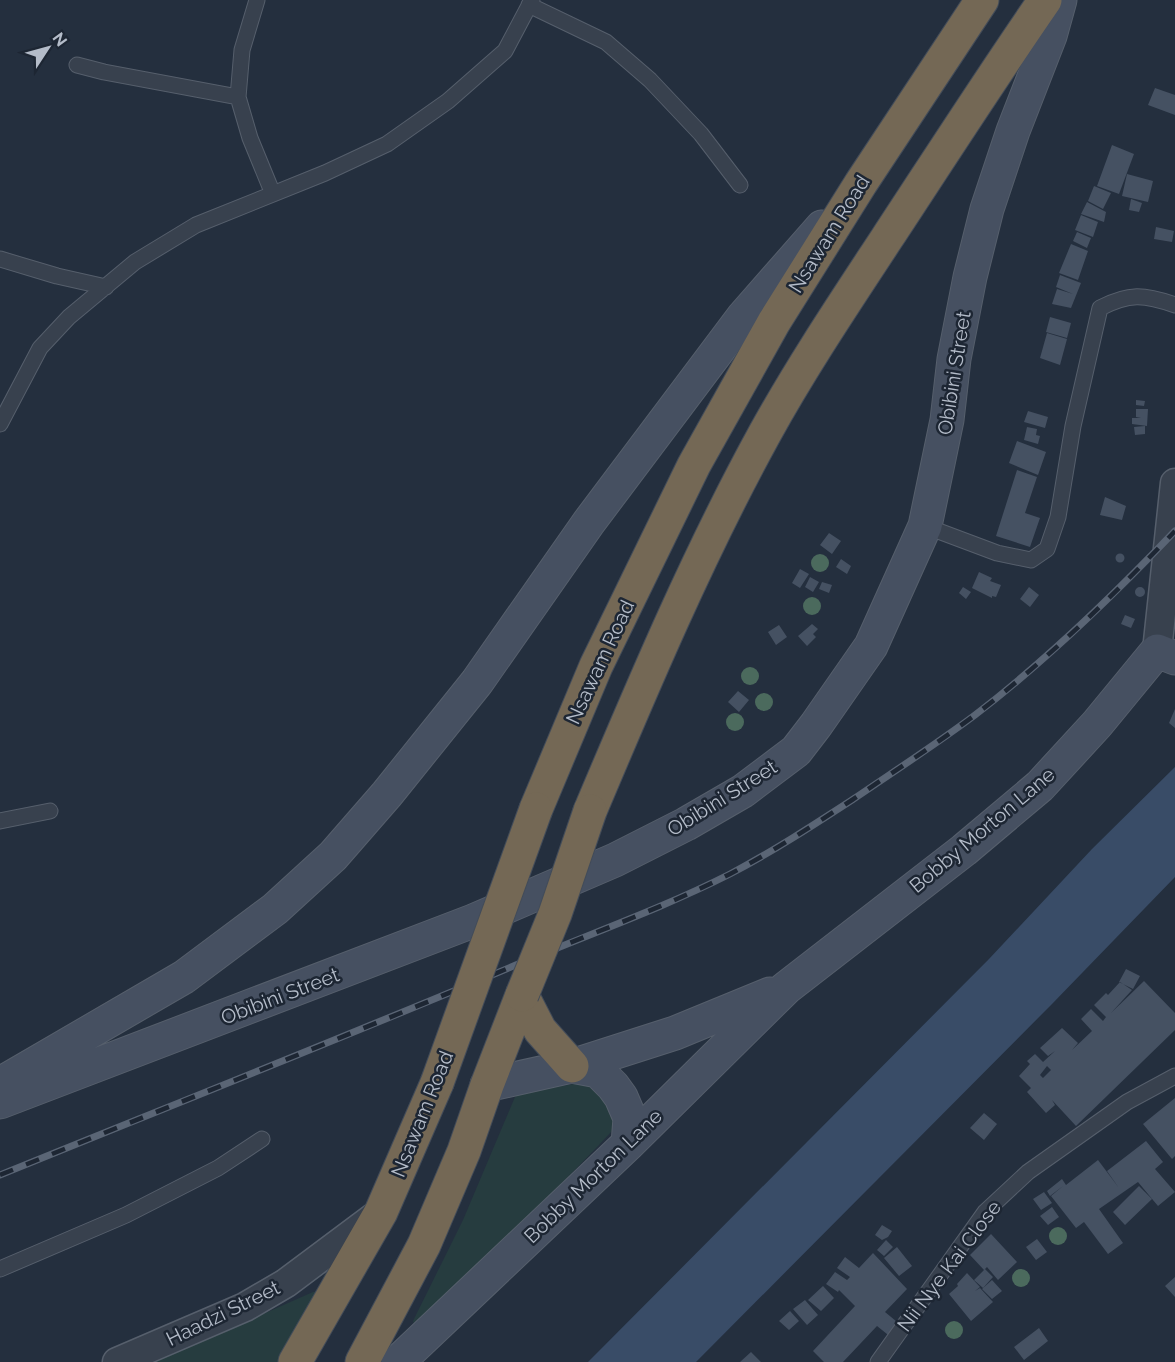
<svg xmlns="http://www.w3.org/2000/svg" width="1175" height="1362" viewBox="0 0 1175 1362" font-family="Raleway,sans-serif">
  <rect width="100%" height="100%" fill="#242f3e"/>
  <!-- green -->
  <path fill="#263c3f" d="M 580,1083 L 587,1083 L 616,1110 L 612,1131 L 598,1146 L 536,1210 L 415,1326 L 413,1321 L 463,1220 L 515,1097 L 519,1093 Z
    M 313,1292 L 315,1292 L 315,1301 L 280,1362 L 154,1362 Z"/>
  <!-- water -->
  <path fill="#394c67" d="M 1175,767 L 1175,877 L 1052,1004 L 696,1362 L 588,1362 L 989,959 L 1092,849 Z"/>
  <!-- building -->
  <path fill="#455162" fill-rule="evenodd" d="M 1155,88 L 1175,95 L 1175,115 L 1148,105 Z
    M 1112,145 L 1134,154 L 1119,194 L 1097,186 Z
    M 1127,174 L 1153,181 L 1148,202 L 1122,196 Z
    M 1094,186 L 1111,193 L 1103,209 L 1088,201 Z
    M 1131,199 L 1142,203 L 1139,212 L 1129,210 Z
    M 1087,202 L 1106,212 L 1104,222 L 1081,214 Z
    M 1081,215 L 1098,222 L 1093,237 L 1075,230 Z
    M 1156,227 L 1174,231 L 1172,242 L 1154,239 Z
    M 1077,232 L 1091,238 L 1087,248 L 1073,241 Z
    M 1071,244 L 1088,251 L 1078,280 L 1059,273 Z
    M 1060,275 L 1081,283 L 1071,308 L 1052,304 L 1057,289 L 1073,294 L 1056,287 Z
    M 1050,317 L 1071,323 L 1067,338 L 1046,332 Z
    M 1047,333 L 1067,339 L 1060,365 L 1040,358 Z
    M 1136,400 L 1145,401 L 1144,406 L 1136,405 Z
    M 1136,409 L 1148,409 L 1147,426 L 1132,424 L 1132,418 L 1141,418 L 1136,417 Z
    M 1028,411 L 1048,417 L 1045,428 L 1024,422 Z
    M 1145,426 L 1145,434 L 1135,435 L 1134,427 Z
    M 1027,427 L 1037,429 L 1036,435 L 1040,436 L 1038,444 L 1024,440 Z
    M 1017,441 L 1046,452 L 1038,475 L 1009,463 Z
    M 1017,470 L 1037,477 L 1025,513 L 1040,518 L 1030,547 L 996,536 Z
    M 1105,497 L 1126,506 L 1122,520 L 1100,515 Z
    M 829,533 L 841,541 L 832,554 L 820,545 Z
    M1115.5 558a4.5 4.5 0 1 1 9 0a4.5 4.5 0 1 1-9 0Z
    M 841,559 L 851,566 L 847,574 L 836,567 Z
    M 800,569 L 809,574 L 800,588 L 792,583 Z
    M 979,572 L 992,578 L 990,581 L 1001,585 L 996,597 L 992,596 L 992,598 L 972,588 Z
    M 810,577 L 819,582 L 813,592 L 805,587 Z
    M 822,582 L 832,585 L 829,593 L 819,589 Z
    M 963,587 L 971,592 L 966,599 L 959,593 Z
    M 1029,587 L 1039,595 L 1030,607 L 1020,599 Z
    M1135 592a5 5 0 1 1 10 0a5 5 0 1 1-10 0Z
    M 1125,615 L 1135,619 L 1131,628 L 1121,624 Z
    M 812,624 L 818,629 L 813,634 L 816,637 L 807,646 L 798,636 Z
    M 779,625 L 787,637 L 776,645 L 768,632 Z
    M 738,691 L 749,700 L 739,712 L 728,702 Z
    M 1175,709 L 1175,728 L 1169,723 Z
    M 1126,969 L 1140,976 L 1133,989 L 1119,982 Z
    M 1144,981 L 1175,1013 L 1175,1030 L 1076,1126 L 1052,1100 L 1055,1105 L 1046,1113 L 1027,1092 L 1031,1088 L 1019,1076 L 1030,1064 L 1027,1061 L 1035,1054 L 1043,1062 L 1055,1051 L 1048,1056 L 1040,1048 L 1062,1028 L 1078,1043 L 1072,1050 L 1092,1031 L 1081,1019 L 1091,1009 L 1103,1021 L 1106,1017 L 1094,1005 L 1106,993 L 1108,995 L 1120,982 L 1132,990 L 1111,1013 ZM 1047,1066 L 1051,1070 L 1043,1078 L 1040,1075 Z
    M 1175,1098 L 1175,1156 L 1172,1159 L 1143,1124 Z
    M 984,1113 L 997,1124 L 984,1140 L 970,1128 Z
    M 1146,1141 L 1163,1162 L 1155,1169 L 1175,1192 L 1158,1206 L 1138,1182 L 1099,1209 L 1123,1243 L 1108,1254 L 1084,1222 L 1076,1228 L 1051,1196 L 1063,1186 L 1050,1196 L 1047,1191 L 1062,1179 L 1066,1185 L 1098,1160 L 1119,1188 L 1107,1171 Z
    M 1139,1186 L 1152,1199 L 1125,1225 L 1113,1212 Z
    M 1044,1192 L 1052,1203 L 1041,1210 L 1033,1199 Z
    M 1052,1207 L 1059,1217 L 1048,1225 L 1040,1216 Z
    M 882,1225 L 892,1231 L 888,1237 L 882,1240 L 875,1235 Z
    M 991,1234 L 1017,1262 L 998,1280 L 987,1267 L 984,1270 L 970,1255 Z
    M 1037,1239 L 1047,1252 L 1036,1260 L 1026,1247 Z
    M 886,1240 L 893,1247 L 884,1256 L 877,1250 Z
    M 897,1247 L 912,1266 L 899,1276 L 884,1258 Z
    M 873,1253 L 907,1289 L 885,1312 L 902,1326 L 892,1338 L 877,1326 L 843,1362 L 824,1362 L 813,1351 L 855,1306 L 839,1290 L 838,1292 L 826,1284 L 835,1272 L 847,1280 L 850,1277 L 837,1268 L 845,1257 L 859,1268 Z
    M 985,1269 L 993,1277 L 983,1288 L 974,1280 Z
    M 967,1273 L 980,1287 L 975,1291 L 980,1288 L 993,1302 L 971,1321 L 949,1294 L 958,1286 L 957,1284 Z
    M 1175,1277 L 1175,1297 L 1165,1286 Z
    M 992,1280 L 1002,1291 L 992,1299 L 982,1289 Z
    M 823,1286 L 834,1298 L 821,1311 L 808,1300 Z
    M 805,1300 L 818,1315 L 807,1325 L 793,1309 Z
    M 790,1311 L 799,1321 L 789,1330 L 779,1321 Z
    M 1039,1328 L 1048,1341 L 1024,1360 L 1014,1347 Z
    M 751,1352 L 761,1362 L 740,1362 Z"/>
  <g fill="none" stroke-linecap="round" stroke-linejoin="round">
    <defs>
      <path id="lane" d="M 257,0 L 242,50 L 238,97 L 250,138 L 273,194
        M 529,5 L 606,42 L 650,80 L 701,134 L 740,185
        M 77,65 L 104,72 L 238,97
        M 0,259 L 57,276 L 106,287
        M 0,424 L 40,348 L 69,317 L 135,262 L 196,225 L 325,173 L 387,144 L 448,101 L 505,51 L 532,0
        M 925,526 L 997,553 L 1031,560 L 1047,549 L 1058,517 L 1073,426 L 1100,308 C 1129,293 1144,294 1175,305
        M 0,821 L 50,811
        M 0,1269 L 126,1215 L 218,1168 L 262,1139
        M 878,1362 L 985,1212 L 1028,1172 L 1127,1102 L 1175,1076"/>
      <path id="street" d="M 1157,651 L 1175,483
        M 117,1362 L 245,1307 L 286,1283 L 377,1215"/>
      <path id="secondary" d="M 572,1066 L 598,1071 L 613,1086 L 621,1097 L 630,1118 L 628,1144
        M 0,1084 L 184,977 L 275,909 L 333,856 L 387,794 L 477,682 L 589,522 L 743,317 L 822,227
        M 487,1085 L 572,1066 L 675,1033 L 770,994
        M 0,1102 L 473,921 L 615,860 L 686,824 L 743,791 L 796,751 L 816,725 L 871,646 L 925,526 L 947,420 L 954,359 L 970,277 L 987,209 L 1013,131 L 1050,36 L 1060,0
        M 398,1362 L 628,1144 L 786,988 L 964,850 L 1040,786 L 1097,724 L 1157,651 L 1175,658"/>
      <path id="highway" d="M 536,809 L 596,666 L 694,465 L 774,322 L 861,183 L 982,0
        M 590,811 C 644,683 698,555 765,433 C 802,366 845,302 887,238 C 939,159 991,78 1045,0
        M 522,995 L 540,1030 L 572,1066
        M 295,1362 L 381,1212 L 437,1083
        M 362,1362 L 424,1245 L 464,1151 L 487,1085 L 522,995"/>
    </defs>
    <!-- lane casing -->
    <use href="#lane" stroke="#565f6c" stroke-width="17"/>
    <!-- street casing -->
    <use href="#street" stroke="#565f6c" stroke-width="31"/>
    <!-- secondary casing -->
    <use href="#secondary" stroke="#565f6c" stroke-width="35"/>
    <!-- highway casing -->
    <use href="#highway" stroke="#434c59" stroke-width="35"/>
    <!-- lane -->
    <use href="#lane" stroke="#38414e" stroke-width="15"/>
    <!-- street -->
    <use href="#street" stroke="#38414e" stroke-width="28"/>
    <!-- secondary -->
    <use href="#secondary" stroke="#465061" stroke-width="33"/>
    <!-- highway -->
    <use href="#highway" stroke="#746855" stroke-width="33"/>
    <defs>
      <path id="rail" d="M 0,1175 C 175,1104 350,1035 523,962 C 592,933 663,908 730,874 C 772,852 812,826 852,800 C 893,772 935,745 975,715 C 1047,660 1113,596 1175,531"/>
    </defs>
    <!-- rail casing -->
    <use href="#rail" stroke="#5a6575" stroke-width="7"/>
    <!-- rail -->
    <use href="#rail" stroke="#1d2633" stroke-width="4.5" stroke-dasharray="14" stroke-linecap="butt"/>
    <defs>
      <path id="highway-bridge" d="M 522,995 L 555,914 L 590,811
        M 437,1083 L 536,809"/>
    </defs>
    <!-- highway-bridge casing -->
    <use href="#highway-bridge" stroke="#434c59" stroke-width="35" stroke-linecap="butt"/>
    <!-- highway-bridge -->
    <use href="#highway-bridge" stroke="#746855" stroke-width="33"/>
  </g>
  <!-- trees -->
  <g fill="#4b6a5d">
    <circle cx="820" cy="563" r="9"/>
    <circle cx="812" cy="606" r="9"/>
    <circle cx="750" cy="676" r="9"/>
    <circle cx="764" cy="702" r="9"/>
    <circle cx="735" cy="722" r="9"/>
    <circle cx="1058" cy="1236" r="9"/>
    <circle cx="1021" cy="1278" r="9"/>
    <circle cx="954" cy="1330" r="9"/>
  </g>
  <g text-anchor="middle" stroke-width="5" stroke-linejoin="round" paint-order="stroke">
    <!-- street labels -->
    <g font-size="20" fill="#b4bcc9" stroke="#1d2633">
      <text transform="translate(829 234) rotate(-58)" y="7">Nsawam Road</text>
      <text transform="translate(954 373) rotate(-81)" y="7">Obibini Street</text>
      <text transform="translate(600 662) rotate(-65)" y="7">Nsawam Road</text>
      <text transform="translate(722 798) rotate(-32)" y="7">Obibini Street</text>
      <text transform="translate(982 830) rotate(-40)" y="7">Bobby Morton Lane</text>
      <text transform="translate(280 996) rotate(-21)" y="7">Obibini Street</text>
      <text transform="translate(422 1114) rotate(-68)" y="7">Nsawam Road</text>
      <text transform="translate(593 1176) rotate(-44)" y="7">Bobby Morton Lane</text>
      <text transform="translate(949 1266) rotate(-53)" y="7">Nii Nye Kai Close</text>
      <text transform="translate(223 1313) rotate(-26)" y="7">Haadzi Street</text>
    </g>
  </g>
  <!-- north arrow -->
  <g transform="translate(48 48) rotate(54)" stroke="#1d2633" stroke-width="4.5" paint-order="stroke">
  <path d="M0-4.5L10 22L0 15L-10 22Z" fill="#b4bcc9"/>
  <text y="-9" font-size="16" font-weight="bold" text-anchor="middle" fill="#b4bcc9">N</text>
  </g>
</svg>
